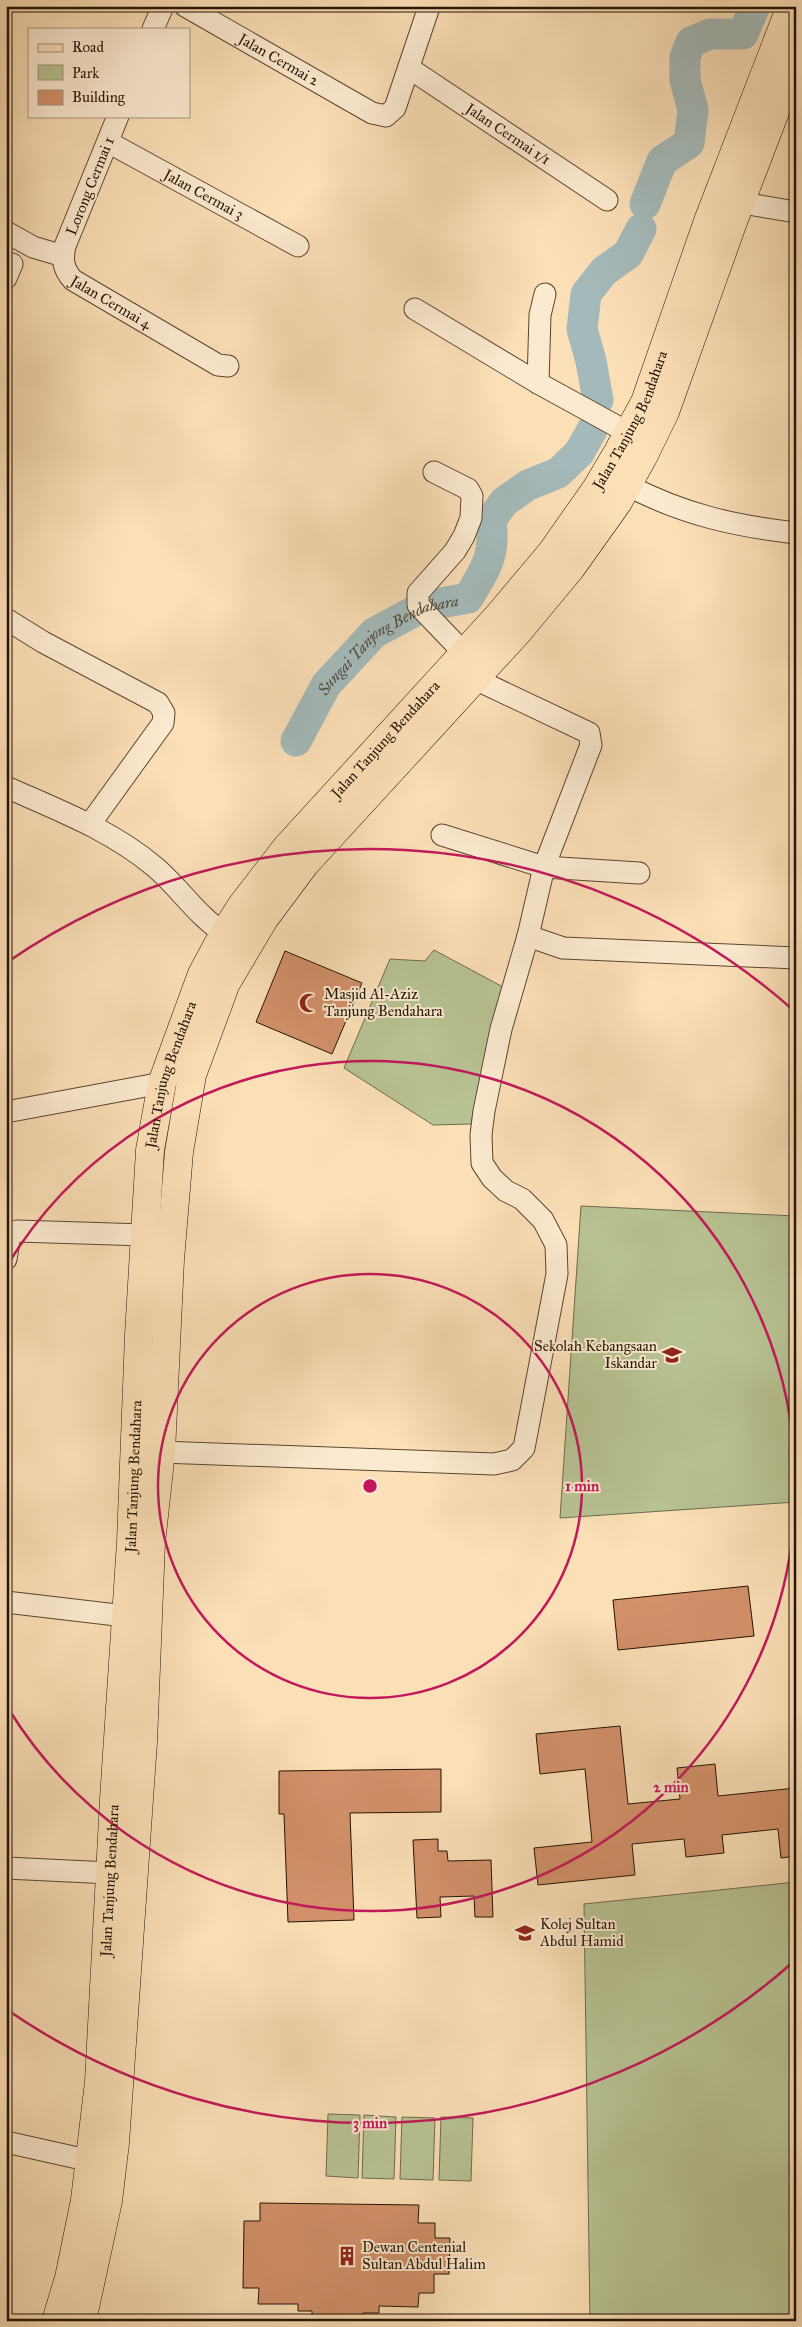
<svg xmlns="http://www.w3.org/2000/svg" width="802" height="2327" viewBox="0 0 802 2327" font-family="'IM FELL Great Primer',serif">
  <rect width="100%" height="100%" fill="#fbdfb7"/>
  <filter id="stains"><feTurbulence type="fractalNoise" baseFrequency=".004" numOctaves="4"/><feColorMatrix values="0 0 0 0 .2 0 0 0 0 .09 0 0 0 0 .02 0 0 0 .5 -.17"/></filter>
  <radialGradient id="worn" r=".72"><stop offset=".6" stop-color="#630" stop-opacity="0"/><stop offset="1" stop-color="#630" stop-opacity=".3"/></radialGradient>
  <!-- green -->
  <path fill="#b8c393" stroke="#6e6b4a" d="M 434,950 L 503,987 L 471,1124 L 433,1125 L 344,1068 L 390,959 L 425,961 Z
    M 581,1206 L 796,1216 L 796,1502 L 560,1518 Z
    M 796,1882 L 796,2321 L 590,2321 L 584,1904 Z
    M 328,2114 L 360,2115 L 358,2178 L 326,2176 Z
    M 364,2115 L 396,2117 L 394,2179 L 362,2178 Z
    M 402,2117 L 435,2118 L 433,2180 L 400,2179 Z
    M 441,2117 L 473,2118 L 471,2181 L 439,2180 Z"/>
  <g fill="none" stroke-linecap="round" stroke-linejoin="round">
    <!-- river -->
    <g stroke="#a4baba" stroke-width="31">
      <path d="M 645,204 L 662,161 L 689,143 L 693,110 L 685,80 L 685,57 L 691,42 L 710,34 L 743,34 L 755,6"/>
      <path d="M 598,400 L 591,361 L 582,329 L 586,294 L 604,271 L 628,254 L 641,229"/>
      <path id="s1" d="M 296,741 L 326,685 L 374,633 L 424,606 L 468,598 C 486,569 496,554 491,520 L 504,502 L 528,485 L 558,473 L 579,453 L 592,430"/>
    </g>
  </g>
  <!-- building -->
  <path fill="#d3916a" stroke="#251302" d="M 285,951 L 362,983 L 332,1054 L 256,1022 Z
    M 748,1586 L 754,1636 L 618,1650 L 613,1600 Z
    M 620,1726 L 628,1804 L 680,1799 L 677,1768 L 715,1764 L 718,1796 L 796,1788 L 796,1856 L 781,1858 L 778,1829 L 722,1835 L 724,1853 L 686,1857 L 684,1839 L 632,1844 L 635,1875 L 538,1885 L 534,1848 L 592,1842 L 585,1769 L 540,1774 L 536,1734 Z
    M 441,1769 L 441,1812 L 350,1813 L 354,1920 L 288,1922 L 284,1814 L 279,1814 L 279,1771 Z
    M 438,1839 L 438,1851 L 447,1851 L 448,1861 L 491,1860 L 493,1917 L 475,1917 L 474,1896 L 440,1897 L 441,1917 L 417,1918 L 413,1840 Z
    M 260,2203 L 419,2205 L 418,2223 L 435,2223 L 435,2238 L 450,2238 L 449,2274 L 434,2274 L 434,2293 L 419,2293 L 418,2307 L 379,2306 L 379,2313 L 363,2313 L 363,2321 L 312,2321 L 312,2311 L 298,2311 L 298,2304 L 258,2304 L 259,2288 L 243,2288 L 244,2221 L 260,2221 Z"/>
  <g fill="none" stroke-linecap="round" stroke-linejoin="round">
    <defs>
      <g id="minor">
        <path id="s2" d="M 185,6 L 372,113 L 386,116 L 395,108 L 429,7"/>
        <path d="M 153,29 L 163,6"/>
        <path id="s3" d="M 409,68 L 607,200"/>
        <path id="s4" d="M 118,116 L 65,246 C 62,260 63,269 73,280 L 218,365 L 228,366"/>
        <path id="s5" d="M 108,142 L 298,246"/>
        <path d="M 742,203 L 796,212"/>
        <path d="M 6,232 L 33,247 L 63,256"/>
        <path d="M 6,278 L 12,264"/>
        <path d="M 415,309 L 538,383 L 629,433"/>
        <path d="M 538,383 L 540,315 L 545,294"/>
        <path d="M 434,472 L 468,489 L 472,496 L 471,518 L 464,536 L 455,551 L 418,593 L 418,605 L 464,653"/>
        <path d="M 627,485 C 682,514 734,526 796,533"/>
        <path d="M 6,619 L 43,642 L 158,703 L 164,713 L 163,723 L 90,824"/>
        <path d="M 6,787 C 58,810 111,830 155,867 C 179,887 197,916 224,933"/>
        <path d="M 442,835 L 544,867 L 639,873"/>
        <path d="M 528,936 L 563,948 L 796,958"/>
        <path d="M 6,1112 L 162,1083"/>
        <path d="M 6,1259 L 10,1235 L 17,1231 L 145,1235"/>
        <path d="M 161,1452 L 494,1464 L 512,1460 L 524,1448 L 557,1274 L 556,1245 L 543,1220 L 522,1199 L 506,1191 L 492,1178 L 482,1163 L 481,1135 L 484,1111 L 501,1029 L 528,936 L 544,867 L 591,745 L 589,733 L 475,679"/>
        <path d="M 6,1602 L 125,1616"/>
        <path d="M 6,1868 L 110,1873"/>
        <path d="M 6,2142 L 91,2161"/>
      </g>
      <g id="major">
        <path id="s6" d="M 56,2321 L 69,2278 L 85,2200 L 99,2082 L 114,1799 L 131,1542 L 139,1335 L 150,1150 L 162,1083 L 202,974 L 224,933 L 242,905 L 286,848 L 498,616 L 551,553 L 596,489 L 619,450 L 645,402 L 708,221 L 791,6"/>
        <path d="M 82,2321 L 108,2201 L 115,2143 L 143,1742 L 151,1543 L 161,1452 L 170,1260 L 179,1152 L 192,1075 L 226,983 L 264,919 L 305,864 L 517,633 L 571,568 L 618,502 L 643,457 L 665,412 L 734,219 L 796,57"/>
      </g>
    </defs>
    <!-- minor casing -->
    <use href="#minor" stroke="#5a462f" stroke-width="23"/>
    <!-- major casing -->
    <use href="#major" stroke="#251302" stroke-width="29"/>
    <!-- minor -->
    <use href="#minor" stroke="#fcead0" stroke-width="21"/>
    <!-- major -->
    <use href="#major" stroke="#fbdfb7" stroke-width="28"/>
  </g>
  <!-- distance rings -->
  <g fill="none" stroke="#c2185b" stroke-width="2.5">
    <circle cx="370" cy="1486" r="212"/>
    <path d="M8 1264A425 425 0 1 1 8 1708"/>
    <path d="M792 1963A637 637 0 0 1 9 2011M9 961A637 637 0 0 1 792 1009"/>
  </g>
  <!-- icons -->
  <defs>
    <symbol id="mosque-bare" viewBox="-9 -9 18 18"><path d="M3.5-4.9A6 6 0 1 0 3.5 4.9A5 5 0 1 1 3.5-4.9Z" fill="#8f2418" stroke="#fcead0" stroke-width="2.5" paint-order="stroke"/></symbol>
    <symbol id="school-bare" viewBox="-9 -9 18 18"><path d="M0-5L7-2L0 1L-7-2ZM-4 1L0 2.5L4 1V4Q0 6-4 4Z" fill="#8f2418" stroke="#fcead0" stroke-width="2.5" paint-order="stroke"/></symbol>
    <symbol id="building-bare" viewBox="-9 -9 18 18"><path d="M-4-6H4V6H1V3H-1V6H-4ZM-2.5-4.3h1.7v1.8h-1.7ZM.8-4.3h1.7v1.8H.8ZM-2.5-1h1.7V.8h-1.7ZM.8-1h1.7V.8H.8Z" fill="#8f2418" stroke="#fcead0" stroke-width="2.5" paint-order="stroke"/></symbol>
  </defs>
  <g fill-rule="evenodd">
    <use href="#mosque-bare" x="295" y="989" width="28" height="28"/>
    <use href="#school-bare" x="658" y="1341" width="28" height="28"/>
    <use href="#school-bare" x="511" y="1919" width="28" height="28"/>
    <use href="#building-bare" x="333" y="2242" width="28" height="28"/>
  </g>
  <g text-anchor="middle" stroke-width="4" stroke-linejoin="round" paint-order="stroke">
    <!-- street labels -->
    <g font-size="15" fill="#251302" stroke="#fcead0">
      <text dy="5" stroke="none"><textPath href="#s2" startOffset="108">Jalan Cermai 2</textPath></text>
      <text dy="5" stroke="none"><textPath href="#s3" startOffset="119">Jalan Cermai 1/1</textPath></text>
      <text transform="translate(90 186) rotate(-68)" y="5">Lorong Cermai 1</text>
      <text dy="5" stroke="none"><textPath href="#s5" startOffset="109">Jalan Cermai 3</textPath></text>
      <text dy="5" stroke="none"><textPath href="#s4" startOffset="221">Jalan Cermai 4</textPath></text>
      <text dy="5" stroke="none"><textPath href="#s6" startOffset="2065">Jalan Tanjung Bendahara</textPath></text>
      <text dy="5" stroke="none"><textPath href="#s6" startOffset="1660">Jalan Tanjung Bendahara</textPath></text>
      <text dy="5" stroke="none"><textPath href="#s6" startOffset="1255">Jalan Tanjung Bendahara</textPath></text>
      <text dy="5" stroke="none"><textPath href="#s6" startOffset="850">Jalan Tanjung Bendahara</textPath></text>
      <text dy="5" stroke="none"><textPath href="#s6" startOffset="445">Jalan Tanjung Bendahara</textPath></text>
    </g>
    <!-- poi labels -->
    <g font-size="15" fill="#251302" stroke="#fcead0" text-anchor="start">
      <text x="324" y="999">Masjid Al-Aziz<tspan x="324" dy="17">Tanjung Bendahara</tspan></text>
      <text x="657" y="1351" text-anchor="end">Sekolah Kebangsaan<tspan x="657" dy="17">Iskandar</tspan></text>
      <text x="540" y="1929">Kolej Sultan<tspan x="540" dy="17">Abdul Hamid</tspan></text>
      <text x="362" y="2252">Dewan Centenial<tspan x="362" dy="17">Sultan Abdul Halim</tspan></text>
    </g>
    <!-- water labels -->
    <g font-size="16" font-style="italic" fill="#514d42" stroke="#fcead0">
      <text dy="6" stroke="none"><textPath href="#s1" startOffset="140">Sungai Tanjong Bendahara</textPath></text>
    </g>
  </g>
  <circle cx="370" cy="1486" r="8" fill="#c2185b" stroke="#fcead0" stroke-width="2.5"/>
  <g font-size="15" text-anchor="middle" font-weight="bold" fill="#c2185b" stroke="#fcead0" stroke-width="4" stroke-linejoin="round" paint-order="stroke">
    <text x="582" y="1491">1 min</text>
    <text x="671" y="1792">2 min</text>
    <text x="370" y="2128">3 min</text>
  </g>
  <!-- margin -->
  <rect width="802" height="2327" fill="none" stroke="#fbdfb7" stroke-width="25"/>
  <rect x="8" y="8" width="787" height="2312" fill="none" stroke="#251302" stroke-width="2.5"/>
  <rect x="12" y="12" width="777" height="2302" fill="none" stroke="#251302"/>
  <!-- legend -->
  <rect x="28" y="28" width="162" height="90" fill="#fcead0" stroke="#a6947e"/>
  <rect x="38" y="44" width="25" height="8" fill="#fbdfb7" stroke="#a6947e"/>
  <text x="72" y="52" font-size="15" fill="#251302">Road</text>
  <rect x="38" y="65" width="25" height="15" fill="#b8c393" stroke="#a6947e"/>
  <text x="72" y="78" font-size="15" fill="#251302">Park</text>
  <rect x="38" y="90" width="25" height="15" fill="#d3916a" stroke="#a6947e"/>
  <text x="72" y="102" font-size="15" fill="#251302">Building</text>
  <rect width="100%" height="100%" filter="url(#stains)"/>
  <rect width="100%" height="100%" fill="url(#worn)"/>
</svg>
